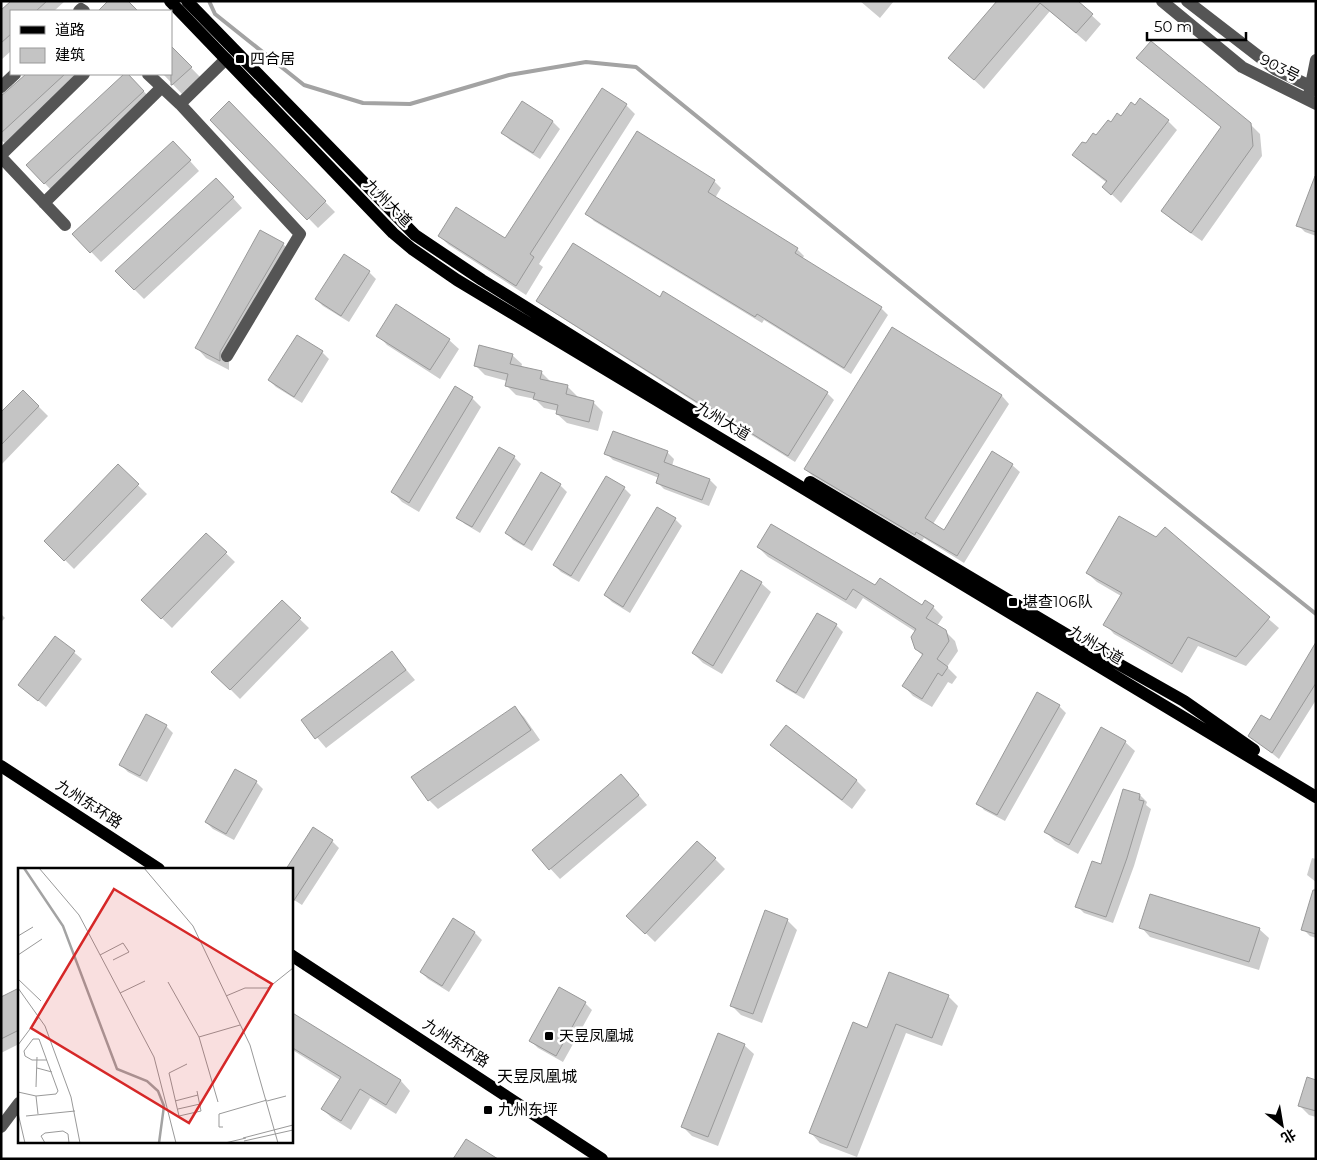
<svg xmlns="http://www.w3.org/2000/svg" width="1317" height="1160" viewBox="0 0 1317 1160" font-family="Montserrat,'Noto Sans SC',sans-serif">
  <rect width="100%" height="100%" fill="#fff"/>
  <!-- shadow -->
  <path fill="#0003" d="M 12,1 L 65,1 L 54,11 L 11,11 L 11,51 L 1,60 L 1,12 Z
    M 860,1 L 894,1 L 880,18 Z
    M 998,1 L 1076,1 L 1101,24 L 1086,42 L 1050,11 L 984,89 L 960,67 Z
    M 171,47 L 200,77 L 182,94 L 163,74 L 171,74 Z
    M 1138,58 L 1250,124 L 1260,134 L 1262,156 L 1202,241 L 1172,220 L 1163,211 L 1222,128 Z
    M 28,74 L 84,74 L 7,145 L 1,140 L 1,98 Z
    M 127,74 L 153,101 L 54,193 L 27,165 Z
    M 229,103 L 335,212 L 318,228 L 212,120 Z
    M 522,103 L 553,122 L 560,129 L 540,159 L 510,140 L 503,133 Z
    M 626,105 L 635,114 L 539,264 L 543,267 L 526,295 L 449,245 L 439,236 L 506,240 Z
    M 1121,118 L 1168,121 L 1177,130 L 1121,203 L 1104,187 L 1107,183 L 1083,164 L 1073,155 L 1111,124 Z
    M 182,152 L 199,171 L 101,262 L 74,234 Z
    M 1316,179 L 1316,236 L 1305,232 L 1298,225 Z
    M 714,181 L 721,188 L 715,198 L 797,249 L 804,256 L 802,259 L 881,308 L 888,315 L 851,374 L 764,320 L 762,323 L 594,221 L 587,214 Z
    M 225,189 L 242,208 L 144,299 L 134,289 Z
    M 260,232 L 283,244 L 293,254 L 229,362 L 229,370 L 206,358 L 197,348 Z
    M 369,272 L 376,279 L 349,322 L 323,306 L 316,299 Z
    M 660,298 L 827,393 L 834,400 L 795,462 L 708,408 L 707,410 L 545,307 L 538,300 Z
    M 893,329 L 1002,396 L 1009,404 L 933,524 L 945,531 L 993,453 L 1012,465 L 1020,472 L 964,563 L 924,538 L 922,541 L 813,476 L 805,469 Z
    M 378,335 L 449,340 L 459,349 L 440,379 L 387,345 Z
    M 297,336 L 322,352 L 329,359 L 302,403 L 276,387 L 269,380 Z
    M 512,355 L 522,364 L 521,368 L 542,373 L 552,383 L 567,386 L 577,396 L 576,398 L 593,402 L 603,412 L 598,431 L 567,423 L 557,414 L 558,411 L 544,408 L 535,399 L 516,395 L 506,385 L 507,381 L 485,375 L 475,365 Z
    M 23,391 L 48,416 L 1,465 L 1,414 Z
    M 472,398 L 481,407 L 419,512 L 402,502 L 393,492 Z
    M 667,452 L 674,459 L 672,466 L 710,480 L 717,487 L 709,506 L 664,489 L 657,482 L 659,478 L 613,460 L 606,453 Z
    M 514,457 L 521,464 L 480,533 L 465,524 L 458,517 Z
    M 118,466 L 147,494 L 74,569 L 46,541 Z
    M 560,485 L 567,492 L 532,551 L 513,540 L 506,532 Z
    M 624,488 L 631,495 L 579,582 L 561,572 L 554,565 Z
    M 675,519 L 682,526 L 630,613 L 612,602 L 605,595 Z
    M 1165,529 L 1279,628 L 1246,666 L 1198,646 L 1182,673 L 1114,634 L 1105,624 L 1121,596 L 1097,582 L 1087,573 L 1156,539 Z
    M 206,534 L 235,562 L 172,628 L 143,600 Z
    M 758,547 L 876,586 L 922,607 L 933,607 L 943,617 L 937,626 L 945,631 L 955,641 L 958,651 L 947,667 L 957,677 L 952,684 L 948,682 L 932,707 L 913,696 L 904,686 L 923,656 L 916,649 L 916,632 L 863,598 L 856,609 L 768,557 Z
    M 761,583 L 771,592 L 722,674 L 703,663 L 693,653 Z
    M 282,602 L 309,628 L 240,699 L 213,672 Z
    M 1,614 L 5,618 L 1,622 Z
    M 836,625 L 843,632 L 804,699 L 785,688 L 778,681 Z
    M 55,637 L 82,659 L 46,707 L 19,685 Z
    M 1316,648 L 1316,700 L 1279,759 L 1250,736 L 1270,722 Z
    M 392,653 L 415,680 L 326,748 L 303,721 Z
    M 1059,706 L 1066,713 L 1005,821 L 984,810 L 978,803 Z
    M 515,708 L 524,717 L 540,740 L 438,809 L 429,800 Z
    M 166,726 L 173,733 L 147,782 L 128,772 L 121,765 Z
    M 786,726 L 857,781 L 866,790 L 852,809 L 781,754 L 772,745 Z
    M 1125,742 L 1135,751 L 1078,854 L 1055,841 L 1045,831 Z
    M 256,782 L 263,789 L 234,840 L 213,829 L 206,822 Z
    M 630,785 L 647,805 L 560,879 L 533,850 Z
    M 1140,795 L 1147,802 L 1146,805 L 1151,809 L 1134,866 L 1113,923 L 1084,913 L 1077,906 L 1101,866 Z
    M 313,829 L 332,841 L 339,848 L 302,905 L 291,898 Z
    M 698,842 L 725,869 L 655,942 L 628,916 Z
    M 1312,858 L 1316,859 L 1316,882 L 1307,875 Z
    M 1316,884 L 1316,938 L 1310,936 L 1303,929 Z
    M 454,920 L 475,933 L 482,940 L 449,992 L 428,979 L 421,972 Z
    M 787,920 L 797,930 L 762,1023 L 741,1015 L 731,1005 Z
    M 1141,927 L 1259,929 L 1269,938 L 1259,970 L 1150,937 Z
    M 19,990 L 19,1044 L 1,1053 L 1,998 Z
    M 948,996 L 958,1006 L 942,1046 L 906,1033 L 857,1157 L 820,1143 L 811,1133 L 868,1029 Z
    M 585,1003 L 592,1010 L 563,1062 L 538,1048 L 531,1041 Z
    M 291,1014 L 401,1081 L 410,1091 L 396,1114 L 370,1098 L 351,1130 L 332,1118 L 322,1109 L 340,1080 L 291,1049 Z
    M 744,1045 L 754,1054 L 718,1146 L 692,1136 L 683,1127 Z
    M 1316,1081 L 1316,1117 L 1309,1115 L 1300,1106 Z"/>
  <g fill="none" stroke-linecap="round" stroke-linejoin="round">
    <!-- stream -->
    <path stroke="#a3a3a3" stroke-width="4" d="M 209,1 L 215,14 L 304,85 L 363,103 L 410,104 L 509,75 L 586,62 L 636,67 L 944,317 L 1316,614"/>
  </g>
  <!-- building -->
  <path fill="#c4c4c4" stroke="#999" d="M 11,1 L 47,1 L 36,11 L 11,11 L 11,34 L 1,43 L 1,10 Z
    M 108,1 L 128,1 L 138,11 L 98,11 Z
    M 997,1 L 1078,1 L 1093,14 L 1076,33 L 1040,3 L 974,80 L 948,58 Z
    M 1151,41 L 1251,123 L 1253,146 L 1191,233 L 1161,211 L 1221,127 L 1136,58 Z
    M 171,46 L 192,67 L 172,85 L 171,85 Z
    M 26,74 L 65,74 L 1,133 L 1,96 Z
    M 124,74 L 128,74 L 144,91 L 44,184 L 26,165 Z
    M 602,88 L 627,104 L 530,254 L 534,257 L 516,286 L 438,236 L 456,207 L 505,238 Z
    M 1140,98 L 1169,120 L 1111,195 L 1102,187 L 1107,181 L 1072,155 L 1082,142 L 1086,143 L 1093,133 L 1096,135 L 1108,120 L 1111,122 L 1117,113 L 1121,116 L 1131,102 L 1135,105 Z
    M 229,101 L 326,201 L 307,220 L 210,120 Z
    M 522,101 L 553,121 L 533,153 L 501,133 Z
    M 637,131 L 715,180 L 708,192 L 798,248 L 795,253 L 882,307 L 844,368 L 757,314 L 755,317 L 585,214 Z
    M 173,141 L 191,160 L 90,253 L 72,234 Z
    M 1315,176 L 1316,177 L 1316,232 L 1296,226 Z
    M 216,178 L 234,197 L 134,290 L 115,271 Z
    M 260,230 L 284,243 L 220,352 L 220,361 L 195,348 Z
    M 573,243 L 660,297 L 663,291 L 828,392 L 788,456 L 701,402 L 700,404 L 536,301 Z
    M 344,254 L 370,271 L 341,316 L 315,299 Z
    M 396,304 L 450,339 L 430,370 L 376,336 Z
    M 892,327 L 1002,395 L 925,518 L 944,530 L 992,451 L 1013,464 L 957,556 L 916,532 L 915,535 L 804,469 Z
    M 297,335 L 323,351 L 294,397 L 268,380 Z
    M 479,345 L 513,354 L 510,364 L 542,371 L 540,379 L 568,385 L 566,394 L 594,401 L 589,422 L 556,414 L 558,405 L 533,399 L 535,393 L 505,386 L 508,374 L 474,366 Z
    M 455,386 L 473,397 L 409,503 L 391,492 Z
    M 23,390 L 39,406 L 1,445 L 1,412 Z
    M 613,431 L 668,451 L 664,462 L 710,479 L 702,500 L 656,483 L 659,474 L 604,454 Z
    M 499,447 L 515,456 L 472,527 L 456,518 Z
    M 118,464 L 139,484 L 64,561 L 44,541 Z
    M 541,472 L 561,484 L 524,545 L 505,533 Z
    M 606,476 L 625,487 L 571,576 L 553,565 Z
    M 657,507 L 676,518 L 623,607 L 604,595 Z
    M 1119,516 L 1156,537 L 1165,527 L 1270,617 L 1236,657 L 1188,637 L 1172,664 L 1103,625 L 1122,593 L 1086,573 Z
    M 771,524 L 875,585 L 880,578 L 922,605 L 925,600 L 934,606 L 926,618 L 946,630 L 949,641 L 937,659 L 948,667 L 942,676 L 938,673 L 922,699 L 902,686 L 923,654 L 915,649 L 911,637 L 916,629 L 853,589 L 846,600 L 757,547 Z
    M 206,533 L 227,552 L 161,619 L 141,600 Z
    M 741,570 L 762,582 L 713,666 L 692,653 Z
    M 282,600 L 301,618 L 230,690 L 211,672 Z
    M 817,613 L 837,624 L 796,693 L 776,681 Z
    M 55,636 L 75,651 L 38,701 L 18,685 Z
    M 1316,642 L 1316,683 L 1272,753 L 1248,736 L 1261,715 L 1270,720 Z
    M 392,651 L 406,670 L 315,739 L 301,720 Z
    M 1037,692 L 1060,705 L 997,815 L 976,804 Z
    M 515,706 L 531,730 L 428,801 L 411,777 Z
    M 146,714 L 167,725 L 140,776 L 119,765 Z
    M 786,725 L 857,780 L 842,800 L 770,745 Z
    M 1101,727 L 1126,741 L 1069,845 L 1044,832 Z
    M 235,769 L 257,781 L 226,834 L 205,822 Z
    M 621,774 L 639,795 L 549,870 L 532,850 Z
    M 1123,789 L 1140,794 L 1139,800 L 1144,801 L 1127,858 L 1106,917 L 1075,907 L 1092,861 L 1101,864 Z
    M 313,827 L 333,840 L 291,905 L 291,869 L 286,869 Z
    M 697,841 L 716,858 L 645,934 L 626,916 Z
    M 1313,890 L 1316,890 L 1316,934 L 1301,930 Z
    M 1150,894 L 1260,928 L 1249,962 L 1139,928 Z
    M 765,910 L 788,919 L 753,1014 L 730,1006 Z
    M 453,918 L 475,932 L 442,986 L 420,972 Z
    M 889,972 L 949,995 L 932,1038 L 896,1024 L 847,1148 L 809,1133 L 853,1022 L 867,1028 Z
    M 559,987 L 586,1002 L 556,1056 L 529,1041 Z
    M 19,988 L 19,1030 L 1,1039 L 1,997 Z
    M 291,1012 L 401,1080 L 386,1105 L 360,1089 L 341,1121 L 321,1109 L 341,1077 L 291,1047 Z
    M 718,1033 L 745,1044 L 708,1137 L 681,1127 Z
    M 1307,1077 L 1316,1080 L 1316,1111 L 1298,1106 Z
    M 466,1139 L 498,1159 L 453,1159 Z"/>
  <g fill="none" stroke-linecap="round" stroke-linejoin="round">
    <!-- minor -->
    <path stroke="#555" stroke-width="12" d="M 1162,1 L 1242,67 L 1316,104
      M 1187,1 L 1275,69 L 1316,89
      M 79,11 L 81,9 L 84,11
      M 148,74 L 180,104 L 300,234 L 227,356
      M 1,87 L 15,74
      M 1309,95 L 1316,60
      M 180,104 L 226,59
      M 1,155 L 84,74
      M 1,157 L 65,225
      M 44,203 L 162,87
      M 1,1127 L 19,1103"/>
    <!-- major -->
    <path stroke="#000" stroke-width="12" d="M 170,1 L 393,233 L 412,249 L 457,280 L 1316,797
      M 187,1 L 415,235 L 482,280 L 694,412
      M 810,482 L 1069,636 L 1184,701 L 1254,750
      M 1,766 L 159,869
      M 291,955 L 602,1159"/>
  </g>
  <!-- markers -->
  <g fill="#000" stroke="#fff" stroke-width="2">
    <rect x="235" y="54" width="10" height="10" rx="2.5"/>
    <rect x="1008" y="597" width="10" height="10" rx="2.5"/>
    <rect x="544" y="1031" width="10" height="10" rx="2.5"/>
    <rect x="483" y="1105" width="10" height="10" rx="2.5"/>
  </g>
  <g text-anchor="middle" stroke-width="5" stroke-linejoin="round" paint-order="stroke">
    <!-- poi labels -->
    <g font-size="15" fill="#000" stroke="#fff" text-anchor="start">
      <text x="250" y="64">四合居</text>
      <text x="1023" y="607">堪查106队</text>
      <text x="559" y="1041">天昱凤凰城</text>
      <text x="498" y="1115">九州东坪</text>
    </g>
    <!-- street labels -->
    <g font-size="15" fill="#000" stroke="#fff">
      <text transform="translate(1280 68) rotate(27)" y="5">903号</text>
      <text transform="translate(388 203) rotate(45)" y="5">九州大道</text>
      <text transform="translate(723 421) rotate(31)" y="5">九州大道</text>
      <text transform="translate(1096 645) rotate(31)" y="5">九州大道</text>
      <text transform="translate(89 804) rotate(33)" y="5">九州东环路</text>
      <text transform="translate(456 1043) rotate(33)" y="5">九州东环路</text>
    </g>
    <!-- neighbourhood labels -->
    <g font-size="16" fill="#000" stroke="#fff">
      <text x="537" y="1082">天昱凤凰城</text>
    </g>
  </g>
  <!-- overview -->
  <g transform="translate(18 868)">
    <rect width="275" height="275" fill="#fff"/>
    <path fill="none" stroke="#a3a3a3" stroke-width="2.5" d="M 6,0 L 45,58 L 99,201 L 129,213 L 140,223 L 146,238 L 141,275"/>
    <path fill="none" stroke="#999" stroke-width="1" d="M 21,0 L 61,47 L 136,189 L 158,275M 126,0 L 175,58 L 232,177 L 260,275M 0,68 L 15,59M 0,87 L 24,71M 82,87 L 105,75 L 111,84 L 95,92M 0,111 L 23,133M 150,114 L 181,169 L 200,234M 0,120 L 27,158 L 53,229 L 62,275M 102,125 L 127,113M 208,128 L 227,120 L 250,120 L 275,100M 181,169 L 222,157M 0,177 L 21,149M 169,196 L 151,205 L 161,248 L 183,243 L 179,223M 19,200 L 34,204M 18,219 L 19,189M 0,224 L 18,228 L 38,226 L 40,223 L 21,171 L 15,171 L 6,183 L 7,188 L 14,192 L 29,192M 18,228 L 20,246M 157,233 L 180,227M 249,233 L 268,228M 160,241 L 182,236M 0,245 L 7,275M 8,248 L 57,243M 205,259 L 201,259 L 201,246 L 249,232M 225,270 L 275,257M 226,273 L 275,262M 27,275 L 23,268 L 27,265 L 45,263 L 50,266 L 51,275M 207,275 L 228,270"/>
    <path fill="#d62828" fill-opacity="0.15" stroke="#d62828" stroke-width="2.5" d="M 96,21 L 254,116 L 171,255 L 13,160 Z"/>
    <rect width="275" height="275" fill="none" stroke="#000" stroke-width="2.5"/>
  </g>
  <!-- border -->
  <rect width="1317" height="1160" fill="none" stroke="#000000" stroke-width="5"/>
  <!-- legend -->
  <rect x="10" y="10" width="162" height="65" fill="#ffffff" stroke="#999999"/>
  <rect x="20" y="26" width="25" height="8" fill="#000000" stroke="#999999"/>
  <text x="55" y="35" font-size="15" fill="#000000">道路</text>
  <rect x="20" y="48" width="25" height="15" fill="#c4c4c4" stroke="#999999"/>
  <text x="55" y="60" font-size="15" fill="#000000">建筑</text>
  <!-- north arrow -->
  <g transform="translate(1282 1125) rotate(149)" stroke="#ffffff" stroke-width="4" paint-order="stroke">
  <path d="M0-4L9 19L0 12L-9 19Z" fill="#000000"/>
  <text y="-8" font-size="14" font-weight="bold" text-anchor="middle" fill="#000000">北</text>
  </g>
  <!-- scale -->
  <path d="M1147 32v8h99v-8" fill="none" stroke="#000000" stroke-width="2.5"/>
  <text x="1154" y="32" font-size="15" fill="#000000" stroke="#ffffff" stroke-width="4" paint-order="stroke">50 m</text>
</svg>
